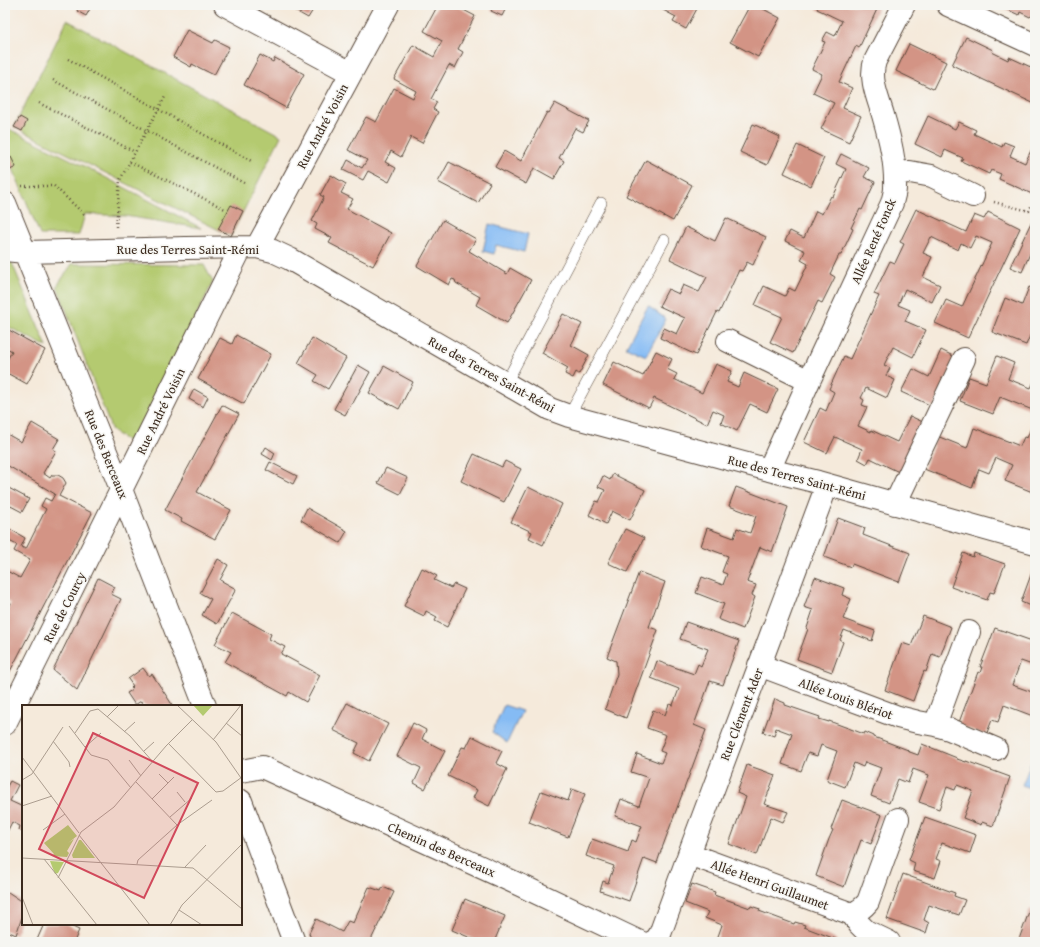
<svg xmlns="http://www.w3.org/2000/svg" width="1040" height="947" viewBox="0 0 1040 947" font-family="'Gentium Book Plus',serif">
  <rect width="100%" height="100%" fill="#f6f6f2"/>
  <filter id="ink" filterUnits="userSpaceOnUse"><feTurbulence type="fractalNoise" baseFrequency=".025" numOctaves="2"/><feDisplacementMap in="SourceGraphic" scale="8" xChannelSelector="R" yChannelSelector="G"/><feConvolveMatrix kernelMatrix="1 2 1 2 8 2 1 2 1" color-interpolation-filters="sRGB"/></filter>
  <filter id="wash" filterUnits="userSpaceOnUse"><feTurbulence type="fractalNoise" baseFrequency=".012" numOctaves="4" result="noise"/><feDisplacementMap in="SourceGraphic" scale="16" xChannelSelector="R" yChannelSelector="G"/><feGaussianBlur stdDeviation="0.9" result="paint"/><feColorMatrix in="noise" values="0 0 0 0 0 0 0 0 0 0 0 0 0 0 0 0 0 1.4 0 .05"/><feComposite in="paint" operator="in"/></filter>
  <g filter="url(#wash)">
    <rect width="100%" height="100%" fill="#f5eadb"/>
    <!-- green -->
    <path fill="#b4ca6f" stroke="#787a46" d="M 67,20 L 281,136 L 231,236 L 14,127 Z
      M 5,127 L 86,167 L 201,228 L 125,216 L 85,214 L 79,235 L 40,235 L 5,149 Z
      M 5,258 L 10,258 L 47,347 L 5,325 Z
      M 72,264 L 204,265 L 213,282 L 132,444 L 112,431 L 57,286 Z"/>
    <!-- water -->
    <path fill="#85bbf4" stroke="#607289" d="M 489,224 L 528,234 L 524,252 L 496,245 L 494,254 L 483,251 Z
      M 648,306 L 666,319 L 646,356 L 626,347 Z
      M 504,705 L 522,711 L 507,743 L 492,732 Z
      M 1035,753 L 1035,790 L 1022,785 Z"/>
    <g id="blocks">
      <!-- building -->
      <path fill="#d39485" d="M 78,5 L 92,5 L 86,16 L 77,11 L 79,6 Z
        M 285,5 L 316,5 L 308,18 Z
        M 438,5 L 454,5 L 475,16 L 458,49 L 463,52 L 455,68 L 449,65 L 431,99 L 437,102 L 433,109 L 438,112 L 422,143 L 411,137 L 401,157 L 391,151 L 385,162 L 396,168 L 389,182 L 368,171 L 363,180 L 343,170 L 348,160 L 362,168 L 367,160 L 348,150 L 366,117 L 376,122 L 394,88 L 413,98 L 416,91 L 394,79 L 413,45 L 434,57 L 442,41 L 424,31 Z
        M 494,5 L 501,5 L 506,8 L 502,16 L 491,11 Z
        M 654,5 L 699,5 L 686,29 L 673,22 L 676,17 Z
        M 750,5 L 756,5 L 780,18 L 758,57 L 730,42 Z
        M 819,5 L 879,5 L 859,48 L 856,46 L 839,82 L 852,88 L 843,108 L 861,116 L 849,142 L 821,129 L 834,103 L 813,93 L 822,74 L 812,69 L 825,42 L 822,41 L 827,32 L 835,36 L 842,21 L 817,9 Z
        M 997,5 L 1035,5 L 1035,16 L 1032,15 L 1030,17 L 1020,12 L 1019,15 Z
        M 187,30 L 213,43 L 215,40 L 229,47 L 214,75 L 192,64 L 191,67 L 173,57 Z
        M 966,37 L 993,50 L 992,52 L 1008,60 L 1009,57 L 1035,69 L 1035,104 L 952,65 Z
        M 909,44 L 946,62 L 933,89 L 896,71 Z
        M 260,55 L 273,62 L 275,58 L 304,74 L 286,108 L 244,85 Z
        M 555,103 L 589,121 L 583,132 L 575,128 L 559,158 L 564,161 L 554,179 L 534,168 L 526,184 L 495,167 L 504,151 L 521,161 L 547,112 L 549,113 Z
        M 928,116 L 955,129 L 959,122 L 976,130 L 974,134 L 1002,147 L 1004,142 L 1014,146 L 1010,156 L 1025,163 L 1035,142 L 1035,188 L 1032,194 L 999,179 L 1001,174 L 991,170 L 989,174 L 961,161 L 963,158 L 945,150 L 942,157 L 915,144 Z
        M 20,117 L 27,121 L 22,131 L 14,127 Z
        M 753,124 L 780,137 L 767,165 L 740,152 Z
        M 797,145 L 824,158 L 811,186 L 784,173 Z
        M 841,154 L 869,168 L 864,177 L 875,182 L 862,210 L 860,209 L 851,228 L 853,229 L 841,255 L 839,255 L 830,274 L 835,277 L 822,303 L 818,301 L 793,353 L 770,342 L 782,317 L 755,305 L 764,286 L 785,296 L 789,288 L 795,291 L 808,264 L 801,260 L 805,251 L 785,241 L 790,231 L 804,238 L 816,211 L 822,214 L 831,196 L 833,197 L 846,169 L 836,164 Z
        M 11,157 L 16,167 L 10,170 L 5,158 Z
        M 646,160 L 692,185 L 673,221 L 626,196 Z
        M 449,162 L 490,183 L 478,203 L 438,182 Z
        M 331,175 L 346,184 L 341,193 L 353,199 L 347,209 L 391,233 L 373,266 L 329,243 L 332,238 L 315,229 L 317,224 L 312,221 L 324,197 L 320,195 Z
        M 231,205 L 243,211 L 231,236 L 218,229 Z
        M 916,209 L 966,232 L 974,215 L 984,219 L 988,212 L 1020,228 L 968,338 L 935,323 L 946,300 L 962,307 L 992,243 L 976,236 L 970,248 L 961,243 L 958,250 L 931,237 L 923,253 L 932,257 L 923,277 L 940,285 L 932,302 L 905,289 L 898,305 L 910,310 L 905,321 L 926,330 L 913,357 L 893,347 L 884,365 L 890,368 L 886,376 L 895,380 L 887,398 L 866,388 L 861,398 L 864,400 L 862,405 L 867,407 L 858,426 L 871,432 L 871,430 L 897,442 L 910,416 L 927,424 L 903,474 L 870,458 L 867,464 L 858,459 L 862,449 L 835,437 L 827,453 L 804,442 L 820,408 L 826,411 L 834,392 L 829,389 L 844,356 L 850,359 L 879,296 L 874,294 L 890,261 L 895,263 L 904,244 L 900,242 Z
        M 1035,214 L 1035,242 L 1022,272 L 1010,267 Z
        M 726,218 L 766,237 L 753,265 L 747,262 L 742,271 L 739,270 L 719,313 L 717,312 L 696,355 L 660,338 L 664,328 L 677,334 L 685,318 L 659,306 L 668,289 L 679,294 L 683,285 L 699,292 L 707,277 L 670,259 L 686,227 L 715,241 Z
        M 443,220 L 476,239 L 469,251 L 507,274 L 510,268 L 531,280 L 507,323 L 476,305 L 480,297 L 456,283 L 455,280 L 452,279 L 449,285 L 417,266 Z
        M 1029,287 L 1035,289 L 1035,324 L 1026,345 L 992,332 L 1005,298 L 1022,305 Z
        M 563,314 L 582,324 L 571,345 L 589,355 L 579,374 L 576,372 L 573,378 L 565,374 L 568,368 L 542,353 Z
        M 7,329 L 45,350 L 27,384 L 5,372 L 5,364 L 12,351 L 5,347 L 5,332 Z
        M 236,335 L 271,354 L 244,404 L 198,379 L 220,338 L 232,344 Z
        M 312,338 L 346,358 L 328,389 L 314,381 L 318,375 L 298,363 Z
        M 941,350 L 957,358 L 934,407 L 901,392 L 913,369 L 929,377 Z
        M 656,351 L 672,359 L 667,369 L 677,374 L 674,379 L 702,393 L 716,364 L 732,371 L 727,382 L 738,387 L 744,373 L 778,389 L 767,412 L 750,404 L 737,431 L 721,423 L 724,415 L 713,410 L 707,424 L 654,398 L 649,408 L 603,385 L 614,362 L 643,376 Z
        M 997,356 L 1014,363 L 1008,379 L 1031,388 L 1035,379 L 1035,411 L 1000,397 L 993,414 L 960,401 L 969,377 L 986,383 Z
        M 358,365 L 370,372 L 353,403 L 352,403 L 345,415 L 334,409 Z
        M 384,366 L 413,382 L 399,409 L 369,393 Z
        M 194,389 L 208,397 L 203,407 L 189,399 Z
        M 222,405 L 239,414 L 197,492 L 231,510 L 215,539 L 181,521 L 182,519 L 165,510 Z
        M 1035,418 L 1035,493 L 1005,481 L 1012,465 L 996,458 L 989,473 L 979,469 L 972,488 L 924,469 L 937,436 L 967,448 L 974,428 L 1020,446 L 1024,437 L 1027,438 Z
        M 32,423 L 59,439 L 53,449 L 56,451 L 43,473 L 50,478 L 52,475 L 58,475 L 63,478 L 66,483 L 59,496 L 92,513 L 5,681 L 5,612 L 6,613 L 11,603 L 5,600 L 5,570 L 20,578 L 30,560 L 14,551 L 17,545 L 5,539 L 5,526 L 25,538 L 21,547 L 26,549 L 46,509 L 41,506 L 45,498 L 51,501 L 55,494 L 5,464 L 5,433 L 21,442 Z
        M 266,447 L 275,453 L 272,460 L 262,454 Z
        M 474,454 L 502,467 L 505,461 L 521,469 L 504,502 L 461,481 Z
        M 270,462 L 297,476 L 293,484 L 266,470 Z
        M 386,468 L 408,478 L 400,494 L 378,483 Z
        M 613,474 L 645,490 L 630,520 L 612,511 L 606,524 L 589,515 L 596,501 L 599,502 L 605,490 L 598,487 L 603,476 L 610,480 Z
        M 5,486 L 29,499 L 22,512 L 5,503 Z
        M 528,487 L 562,504 L 543,545 L 529,538 L 532,532 L 511,522 Z
        M 736,487 L 788,507 L 772,552 L 760,547 L 747,582 L 756,585 L 752,595 L 755,597 L 743,629 L 718,619 L 724,604 L 696,593 L 702,577 L 723,585 L 727,574 L 722,572 L 728,556 L 701,546 L 707,528 L 734,538 L 737,528 L 750,533 L 756,516 L 729,506 Z
        M 307,508 L 347,531 L 340,543 L 301,520 Z
        M 838,518 L 865,528 L 863,535 L 910,553 L 899,582 L 852,564 L 851,567 L 824,557 Z
        M 625,529 L 644,538 L 627,572 L 608,563 Z
        M 963,553 L 973,557 L 974,553 L 1005,564 L 994,593 L 990,592 L 987,600 L 951,587 Z
        M 218,559 L 228,565 L 220,580 L 236,589 L 217,624 L 202,615 L 211,599 L 200,593 Z
        M 422,568 L 437,576 L 434,580 L 451,588 L 454,584 L 465,589 L 447,627 L 435,621 L 437,617 L 426,611 L 424,616 L 404,606 Z
        M 639,572 L 665,582 L 649,627 L 658,630 L 626,718 L 605,709 L 617,674 L 616,661 L 607,657 Z
        M 1032,572 L 1035,573 L 1035,608 L 1021,602 Z
        M 815,577 L 844,588 L 842,595 L 851,599 L 843,619 L 875,631 L 872,641 L 844,630 L 840,640 L 843,642 L 832,672 L 797,659 L 808,629 L 807,628 L 813,610 L 804,607 Z
        M 98,578 L 115,587 L 111,594 L 121,599 L 77,690 L 53,670 Z
        M 232,613 L 271,634 L 269,639 L 285,647 L 281,654 L 320,675 L 306,702 L 289,692 L 287,696 L 225,662 L 231,652 L 215,644 Z
        M 923,616 L 951,627 L 940,657 L 932,654 L 926,672 L 924,671 L 913,701 L 885,690 L 902,643 L 911,646 Z
        M 686,622 L 739,641 L 723,685 L 710,681 L 694,725 L 706,730 L 661,851 L 657,863 L 644,858 L 629,901 L 600,891 L 603,881 L 608,883 L 614,866 L 586,856 L 592,839 L 628,852 L 632,840 L 636,842 L 642,826 L 615,816 L 621,799 L 639,806 L 649,778 L 631,772 L 637,754 L 661,763 L 665,753 L 660,751 L 666,735 L 647,728 L 653,710 L 665,715 L 669,704 L 673,705 L 679,689 L 651,678 L 657,661 L 694,674 L 698,664 L 701,666 L 708,649 L 680,639 Z
        M 995,628 L 1035,642 L 1035,666 L 1021,661 L 1012,685 L 1035,693 L 1035,710 L 1033,716 L 1004,705 L 998,722 L 992,720 L 986,735 L 958,725 L 978,672 L 980,673 L 982,667 L 980,667 Z
        M 143,668 L 149,676 L 152,674 L 173,706 L 144,706 L 141,701 L 135,705 L 127,693 L 132,690 L 131,688 L 133,686 L 128,679 Z
        M 775,699 L 785,703 L 785,705 L 820,717 L 819,719 L 829,722 L 829,721 L 864,734 L 865,732 L 874,736 L 874,737 L 908,750 L 907,751 L 918,755 L 922,744 L 957,758 L 957,759 L 966,762 L 966,761 L 1010,777 L 993,826 L 982,822 L 981,825 L 963,818 L 973,791 L 957,785 L 955,790 L 947,787 L 939,809 L 919,802 L 929,775 L 913,769 L 908,783 L 898,779 L 889,803 L 871,796 L 881,768 L 865,762 L 863,767 L 854,763 L 845,787 L 827,780 L 837,751 L 821,745 L 817,756 L 808,753 L 801,771 L 782,764 L 792,734 L 776,728 L 774,736 L 763,732 Z
        M 347,703 L 388,724 L 369,761 L 354,753 L 359,743 L 333,730 Z
        M 413,723 L 426,730 L 422,739 L 445,751 L 425,789 L 414,783 L 421,768 L 397,756 Z
        M 472,736 L 502,751 L 496,763 L 507,769 L 489,806 L 473,798 L 477,790 L 448,776 L 462,747 L 466,748 Z
        M 747,765 L 775,775 L 764,804 L 788,812 L 783,822 L 771,817 L 757,855 L 729,844 L 746,797 L 737,793 Z
        M 10,781 L 18,785 L 10,801 L 23,807 L 23,832 L 19,830 L 20,826 L 12,822 L 5,836 L 5,790 Z
        M 572,789 L 585,794 L 568,837 L 529,822 L 541,791 L 568,801 Z
        M 842,800 L 882,815 L 871,844 L 861,840 L 844,887 L 816,876 L 829,839 L 833,830 L 831,829 Z
        M 925,817 L 976,835 L 970,853 L 942,843 L 936,859 L 941,861 L 935,878 L 913,871 L 915,863 L 909,860 Z
        M 903,874 L 955,893 L 954,896 L 965,900 L 959,915 L 929,905 L 924,920 L 929,923 L 926,933 L 887,919 Z
        M 692,884 L 715,892 L 714,895 L 750,908 L 751,906 L 760,909 L 759,911 L 794,924 L 795,922 L 805,925 L 804,927 L 838,940 L 837,942 L 767,942 L 767,940 L 764,942 L 716,942 L 722,925 L 705,918 L 708,912 L 685,903 Z
        M 369,887 L 381,891 L 383,887 L 394,892 L 370,942 L 312,942 L 309,933 L 316,919 L 342,932 L 348,921 L 353,923 Z
        M 5,890 L 23,902 L 23,914 L 16,935 L 5,930 Z
        M 465,899 L 505,916 L 494,942 L 480,942 L 452,930 Z
        M 1030,909 L 1035,911 L 1035,942 L 1018,942 Z
        M 44,924 L 66,924 L 79,930 L 74,942 L 36,942 Z"/>
    </g>
  </g>
  <g filter="url(#ink)">
    <use href="#blocks" fill-opacity="0" stroke="#57473a" stroke-width="1"/>
    <g fill="none" stroke-linecap="round" stroke-linejoin="round">
      <defs>
        <path id="lane" d="M 506,383 L 601,203
          M 569,416 L 664,240"/>
        <path id="street" d="M 225,5 L 351,73
          M 948,5 L 1035,45
          M 895,173 L 910,172 L 932,176 L 973,196
          M 5,203 L 117,479 L 205,706
          M 257,247 L 388,5
          M 5,250 L 25,252 L 186,248 L 257,247 L 273,251 L 290,259 L 550,409 L 569,416 L 769,470 L 818,482 L 1035,543
          M 728,341 L 809,381
          M 769,470 L 809,381 L 892,203 C 893,198 895,193 895,188 C 896,163 890,139 883,115 C 878,98 869,79 875,61 L 904,5
          M 895,504 L 964,359
          M 759,665 L 898,717 L 918,722 L 935,725 L 949,729 L 996,749
          M 5,724 L 241,248
          M 935,725 L 969,632
          M 241,771 L 262,767 L 520,885 L 640,942
          M 241,801 L 294,942
          M 689,854 L 852,914 L 859,924 L 866,931 L 889,942
          M 852,914 C 859,911 863,908 868,902 L 898,819
          M 652,942 L 656,940 L 660,934 L 689,854 L 827,485"/>
      </defs>
      <!-- lane casing -->
      <use href="#lane" stroke="#57473a" stroke-width="12"/>
      <!-- street casing -->
      <use href="#street" stroke="#57473a" stroke-width="24"/>
      <!-- path -->
      <path stroke="#57473a" stroke-width="2.5" stroke-dasharray="1 3" stroke-linecap="butt" d="M 68,59 L 253,162
        M 53,80 L 244,183
        M 39,103 L 135,152
        M 130,162 L 225,209
        M 22,186 L 54,186 L 84,214
        M 994,202 L 1029,211 L 1035,198
        M 116,227 L 120,180 L 166,95"/>
      <!-- lane -->
      <use href="#lane" stroke="#fff" stroke-width="11"/>
      <!-- street -->
      <use href="#street" stroke="#fff" stroke-width="22"/>
    </g>
  </g>
  <g text-anchor="middle" stroke-width="3" stroke-linejoin="round" paint-order="stroke">
    <!-- street labels -->
    <g font-size="13" fill="#3b2a1e" stroke="#f6f6f2">
      <text transform="translate(322 126) rotate(-62)" y="5">Rue André Voisin</text>
      <text transform="translate(873 241) rotate(-66)" y="5">Allée René Fonck</text>
      <text x="188" y="254">Rue des Terres Saint-Rémi</text>
      <text transform="translate(492 374) rotate(29)" y="5">Rue des Terres Saint-Rémi</text>
      <text transform="translate(160 411) rotate(-64)" y="5">Rue André Voisin</text>
      <text transform="translate(107 454) rotate(68)" y="5">Rue des Berceaux</text>
      <text transform="translate(797 477) rotate(15)" y="5">Rue des Terres Saint-Rémi</text>
      <text transform="translate(64 607) rotate(-63)" y="5">Rue de Courcy</text>
      <text transform="translate(846 698) rotate(20)" y="5">Allée Louis Blériot</text>
      <text transform="translate(741 714) rotate(-69)" y="5">Rue Clément Ader</text>
      <text transform="translate(442 849) rotate(24)" y="5">Chemin des Berceaux</text>
      <text transform="translate(770 884) rotate(20)" y="5">Allée Henri Guillaumet</text>
    </g>
  </g>
  <!-- overview -->
  <g transform="translate(22 705)">
    <rect width="220" height="220" fill="#f5eadb"/>
    <path d="M 171,0 L 191,0 L 181,11 ZM 46,120 L 55,131 L 46,138 L 52,134 L 45,146 L 47,148 L 45,152 L 30,151 L 32,149 L 22,138 ZM 57,135 L 59,135 L 73,153 L 51,153 L 50,150 ZM 28,156 L 42,157 L 36,168 L 33,169 Z" fill="#b4ca6f"/>
    <path fill="none" stroke="#ab9d8f" stroke-width="1" d="M 155,0 L 194,37 L 219,73M 85,12 L 97,0M 204,18 L 220,31M 47,21 L 69,50 L 86,55 L 109,83M 102,27 L 113,17M 53,28 L 68,6 L 76,4 L 108,31 L 131,57M 191,35 L 219,0M 31,36 L 47,57 L 48,62M 146,38 L 194,87 L 201,86 L 220,72M 63,42 L 79,28M 122,46 L 132,37M 0,52 L 57,128M 107,55 L 119,71M 137,69 L 146,78M 0,75 L 10,69 L 41,22M 114,77 L 155,120M 155,87 L 163,97M 130,94 L 152,72M 0,101 L 30,91M 148,112 L 170,93M 21,125 L 43,109M 57,130 L 128,220M 0,153 L 171,163 L 220,204M 22,154 L 75,220M 115,159 L 116,155 L 155,120 L 190,95M 163,162 L 184,140M 36,173 L 59,127 L 92,102 L 144,41 L 170,15M 0,192 L 11,220M 157,205 L 180,220M 148,220 L 160,200 L 220,139"/>
    <path fill="#d1495b" fill-opacity="0.15" stroke="#d1495b" stroke-width="2" d="M 71,28 L 176,78 L 122,193 L 17,144 Z"/>
    <rect width="220" height="220" fill="none" stroke="#3b2a1e" stroke-width="2"/>
  </g>
  <!-- margin -->
  <rect width="1040" height="947" fill="none" stroke="#f6f6f2" stroke-width="20"/>
</svg>
